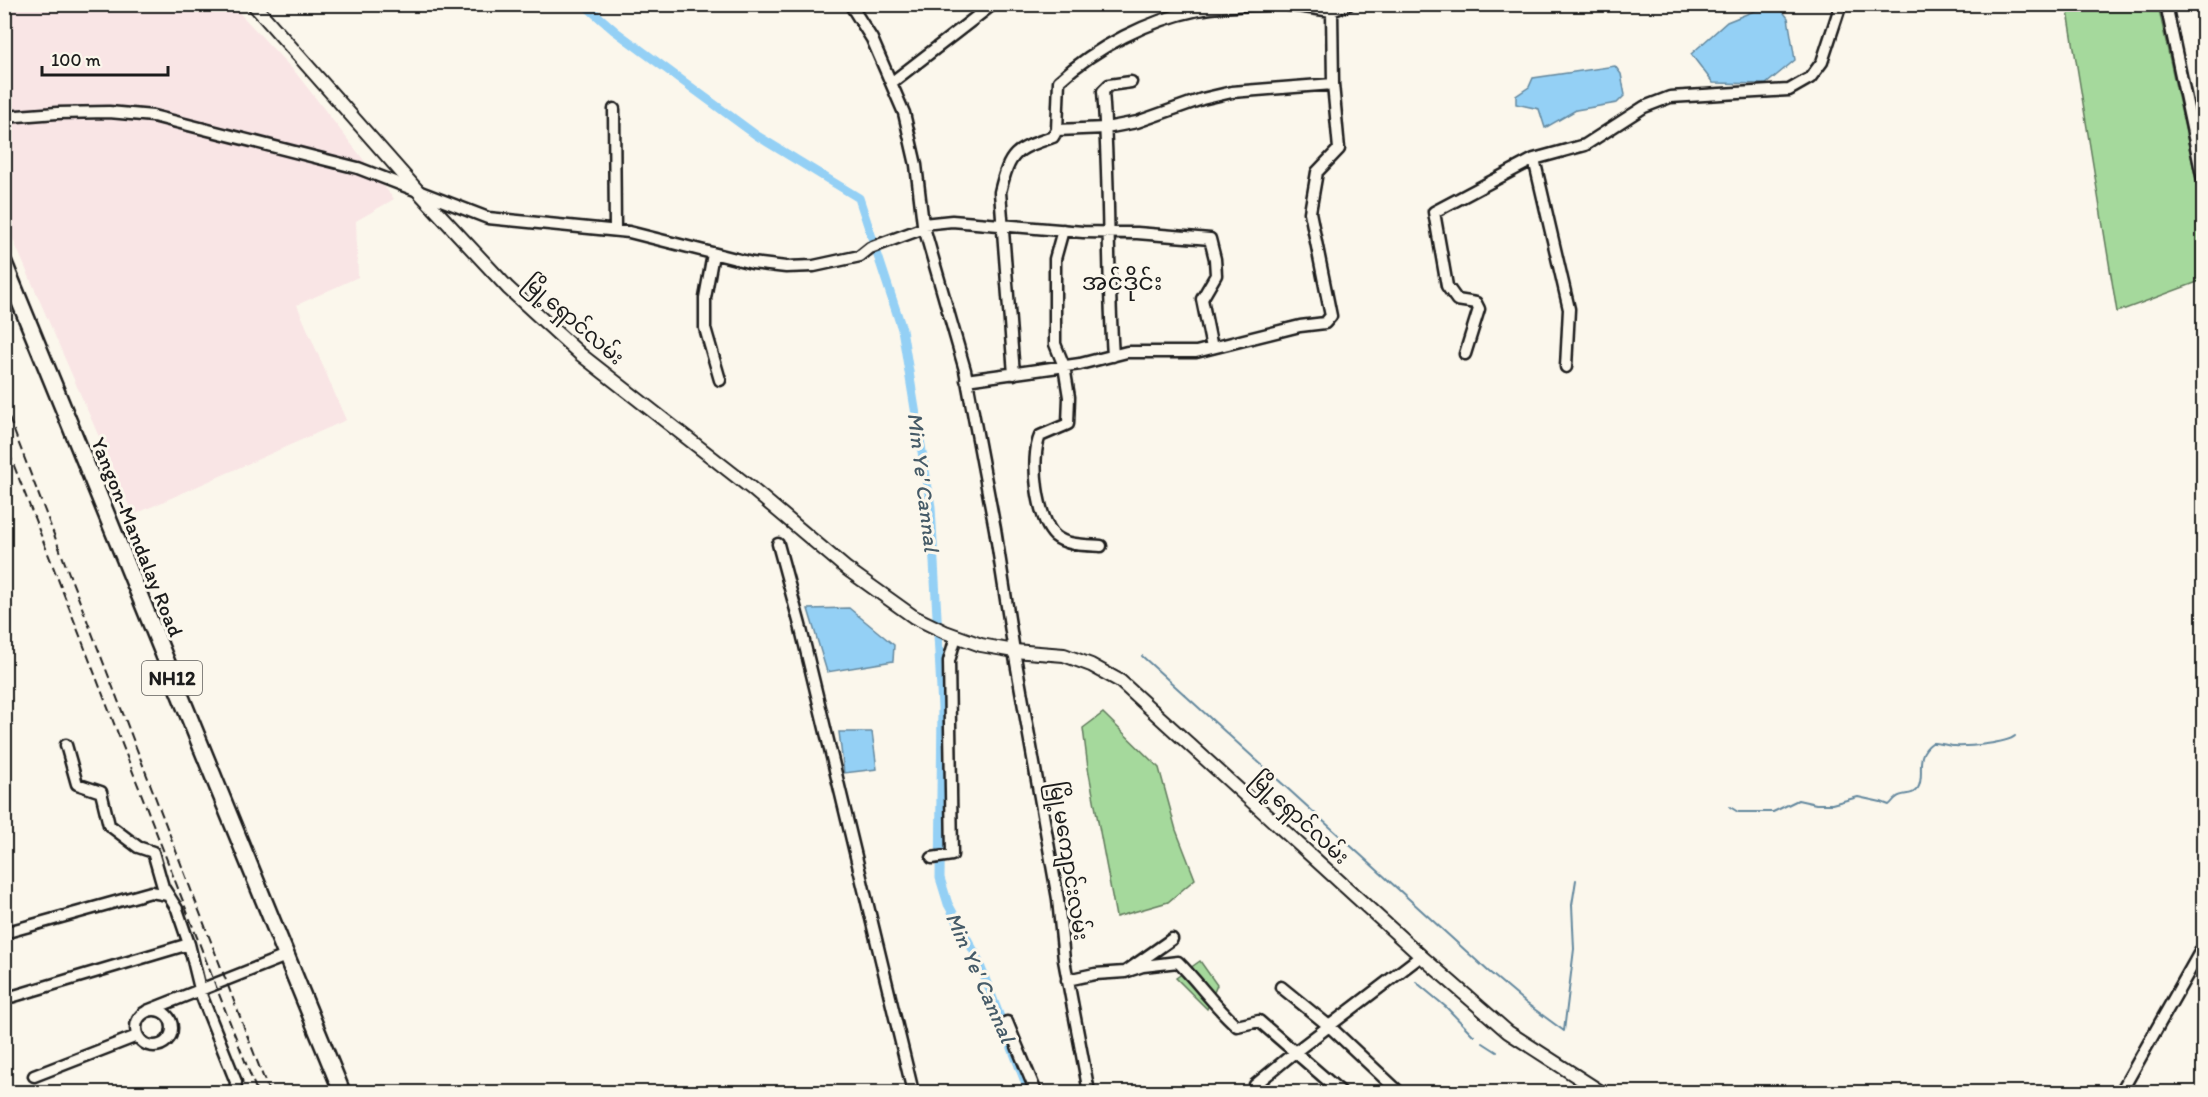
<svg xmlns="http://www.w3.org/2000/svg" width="2208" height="1097" viewBox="0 0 2208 1097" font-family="Itim,'Noto Sans Myanmar',sans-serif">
  <rect width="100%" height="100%" fill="#fbf7ec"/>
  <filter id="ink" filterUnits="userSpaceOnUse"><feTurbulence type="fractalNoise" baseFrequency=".0167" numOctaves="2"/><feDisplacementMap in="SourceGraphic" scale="12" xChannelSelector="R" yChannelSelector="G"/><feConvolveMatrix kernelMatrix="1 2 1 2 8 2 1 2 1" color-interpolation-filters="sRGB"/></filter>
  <g filter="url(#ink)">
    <!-- built -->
    <path fill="#f9e5e5" d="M 4,5 L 232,5 L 296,73 L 394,199 L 356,221 L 358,277 L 297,305 L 346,420 L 133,515 L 5,221 Z"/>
    <!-- green -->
    <path fill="#a5d99c" stroke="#607a5c" stroke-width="1.5" d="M 2067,5 L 2158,5 L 2203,211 L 2203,280 L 2117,312 Z
      M 1103,713 L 1159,768 L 1176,830 L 1195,879 L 1168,902 L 1116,917 L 1088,768 L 1083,728 Z
      M 1200,961 L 1217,985 L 1207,1009 L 1176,978 Z"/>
    <!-- water -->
    <path fill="#94d0f5" stroke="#64889e" stroke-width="1.5" d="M 1769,5 L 1778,5 L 1788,18 L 1795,60 L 1766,84 L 1713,83 L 1691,54 L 1727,22 Z
      M 1615,66 L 1621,74 L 1625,95 L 1617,103 L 1576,110 L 1545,128 L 1539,109 L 1516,104 L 1516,96 L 1529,87 L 1533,78 Z
      M 849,608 L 894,645 L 893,661 L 827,672 L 808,609 Z
      M 839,732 L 872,732 L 877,769 L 844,773 Z"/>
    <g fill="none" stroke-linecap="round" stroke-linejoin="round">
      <!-- stream -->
      <path stroke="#64889e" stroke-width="2" d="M 1142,656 L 1488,971 L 1526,1003 L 1564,1031 L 1574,949 L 1572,905 L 1576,880
        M 1730,807 L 1738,812 L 1773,812 L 1798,800 L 1816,804 L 1832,804 L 1858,797 L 1881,802 L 1889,805 C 1892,803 1893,800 1896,798 C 1903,792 1912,797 1918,788 C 1926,775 1913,756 1932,743 C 1940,742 1947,746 1955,746 C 1967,747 2007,743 2015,736
        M 1416,982 L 1446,1007 L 1474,1036
        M 1483,1043 L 1497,1052"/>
      <!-- canal -->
      <path stroke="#94d0f5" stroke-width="9" d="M 584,4 L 615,31 L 756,135 L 859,198 L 902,329 L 931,507 L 942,708 L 940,878 L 948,904 L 976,955 L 1029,1092"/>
      <defs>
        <path id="minor" d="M 850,4 L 872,39 L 904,113 L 916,165 L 923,224 L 965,370 L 995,529 L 1014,651 L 1058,899 L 1064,960 L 1089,1092
          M 1283,4 L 1332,11 L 1349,4
          M 2166,4 L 2204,185
          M 891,83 L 993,4
          M 614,109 L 615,230
          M 4,117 L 57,113 L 109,112 L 153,116 L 358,168 L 488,218 L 629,232 L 752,263 L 786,267 L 814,266 L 860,256 L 870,248 L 924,228
          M 1057,130 L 1106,128 L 1137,122 L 1202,99 L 1232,92 L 1333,84
          M 1534,159 L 1569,309 L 1566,367
          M 923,224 L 952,221 L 1083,232 L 1137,233 L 1210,239 L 1215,259 L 1216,275 L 1202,299 L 1212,348
          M 1063,230 L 1055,259 L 1055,344 L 1064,366 L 1069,397 L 1068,424 L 1040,436 C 1030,458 1037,519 1055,536 C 1067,546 1087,545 1101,546
          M 713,254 L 705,298 L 705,328 L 720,380
          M 1465,354 L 1479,309 L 1476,303 L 1457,300 L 1447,286 L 1434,212 L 1534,159 L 1585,145 L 1644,107 L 1670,97 L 1789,90 L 1810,78 L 1822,62 L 1841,4
          M 1113,356 C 1107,268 1110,179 1103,91 L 1109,85 L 1131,82
          M 1014,374 L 1000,192 C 1010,151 1015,150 1053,137 L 1057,130 L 1059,81 C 1096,47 1149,20 1198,10 C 1225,5 1254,5 1281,4
          M 966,380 L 1080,364 L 1127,352 L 1196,352 L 1300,326 L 1325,323 L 1331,316 L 1310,212 L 1317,172 L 1339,149 L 1333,84 L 1332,11
          M 778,544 L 800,625 L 913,1092
          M 66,745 L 77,784 L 101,792 L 109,825 L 138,847 L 153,852 L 163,887 L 177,909 L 189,944 L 202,997 L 236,1082 L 235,1092
          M 932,858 L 952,855 L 949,661 L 956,636
          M 4,933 L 151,892 L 168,895
          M 1125,972 L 1143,966 L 1178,962 C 1199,983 1215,1007 1237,1026 L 1259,1021 L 1341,1092
          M 1067,980 L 1095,974 L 1125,972 L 1172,939
          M 1281,987 L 1329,1026 L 1397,1090
          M 4,999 L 189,944
          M136 1028a18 18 0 1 1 36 0a18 18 0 1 1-36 0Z
          M 147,1011 L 286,956
          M 1007,1022 L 1036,1092
          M 34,1076 L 137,1036
          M 1252,1092 L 1255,1085 L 1295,1052 L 1421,956
          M 2121,1092 L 2204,945"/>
        <path id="major" d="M 253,4 L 417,190 L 508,288 L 580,354 L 751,488 L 847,569 L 914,617 L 945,632 L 981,645 L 1014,651 L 1064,655 L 1091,665 L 1120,681 L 1421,956 L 1508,1032 L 1601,1092"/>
        <path id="highway" d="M 4,263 L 342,1092"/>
      </defs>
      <!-- minor casing -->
      <use href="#minor" stroke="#1c1c1c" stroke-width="15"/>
      <!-- major casing -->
      <use href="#major" stroke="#1c1c1c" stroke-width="16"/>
      <!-- highway casing -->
      <use href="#highway" stroke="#1c1c1c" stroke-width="20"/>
      <!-- minor -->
      <use href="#minor" stroke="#fbf7ec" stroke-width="10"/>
      <!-- major -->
      <use href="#major" stroke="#fbf7ec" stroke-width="12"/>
      <!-- highway -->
      <use href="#highway" stroke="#fbf7ec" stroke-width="15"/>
      <!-- rail -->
      <path stroke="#1c1c1c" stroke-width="2" stroke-dasharray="9 4.5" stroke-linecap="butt" d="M 4,405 L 269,1092
        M 4,440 L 257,1092"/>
    </g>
  </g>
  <g text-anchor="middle" stroke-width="6" stroke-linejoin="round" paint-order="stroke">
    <!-- shield labels -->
    <rect fill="#fbf7ec" stroke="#5f5e5a" stroke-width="1.5" x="142" y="661" width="60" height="34" rx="4.5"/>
    <g font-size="20" font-weight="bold" fill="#1c1c1c">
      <text x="172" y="685">NH12</text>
    </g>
    <!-- street labels -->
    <g font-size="21" fill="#1c1c1c" stroke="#fbf7ec">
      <text transform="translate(574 320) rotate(41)" y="7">မြို့ရှောင်လမ်း</text>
      <text transform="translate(137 537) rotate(68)" y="7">Yangon-Mandalay Road</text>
      <text transform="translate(1300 818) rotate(43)" y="7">မြို့ရှောင်လမ်း</text>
      <text transform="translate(1069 861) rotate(81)" y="7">မြို့မကျောင်းလမ်း</text>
    </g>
    <!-- water labels -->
    <g font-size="22" font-style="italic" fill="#465b68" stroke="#fbf7ec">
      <text transform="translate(924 482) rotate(83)" y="8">Min Ye' Cannal</text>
      <text transform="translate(981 977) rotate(66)" y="8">Min Ye' Cannal</text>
    </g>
    <!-- quarter labels -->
    <g font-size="24" fill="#1c1c1c" stroke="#fbf7ec">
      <text x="1122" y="290">အင်ဒိုင်း</text>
    </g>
  </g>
  <!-- margin -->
  <rect width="2208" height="1097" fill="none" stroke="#fbf7ec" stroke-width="24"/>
  <rect x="12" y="12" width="2184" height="1073" fill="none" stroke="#1c1c1c" stroke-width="2" filter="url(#ink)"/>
  <!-- scale -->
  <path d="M42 66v9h126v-9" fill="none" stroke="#1c1c1c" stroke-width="3"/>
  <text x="51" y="66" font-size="18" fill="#1c1c1c" stroke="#fbf7ec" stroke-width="4.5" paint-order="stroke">100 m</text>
</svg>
